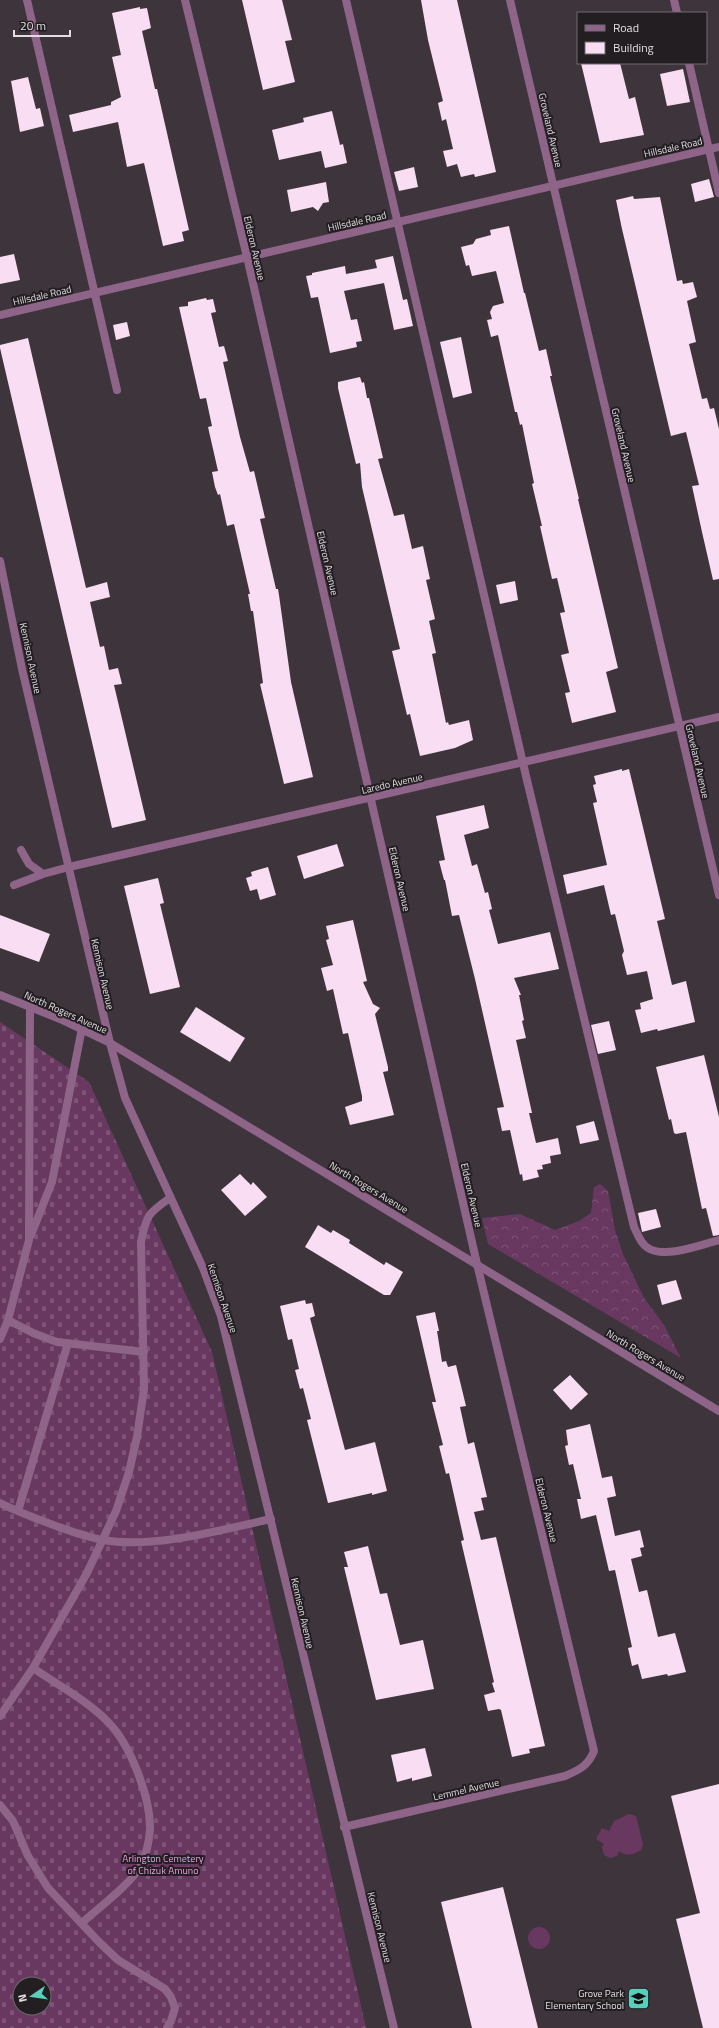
<svg xmlns="http://www.w3.org/2000/svg" width="719" height="2028" viewBox="0 0 719 2028" font-family="'Titillium Web',sans-serif">
  <defs>
    <pattern id="forest-crowns" width="20" height="18" patternUnits="userSpaceOnUse"><rect width="20" height="18" fill="#683861"/><path d="M2 6a3 3 0 1 1 6 0M12 15a3 3 0 1 1 6 0" fill="none" stroke="#7d5477"/></pattern>
    <pattern id="cemetery-stones" width="16" height="16" patternUnits="userSpaceOnUse"><rect width="16" height="16" fill="#683861"/><path d="M2 7V4a2 2 0 0 1 4 0v3zM10 15v-3a2 2 0 0 1 4 0v3z" fill="#7d5477"/></pattern>
  </defs>
  <rect width="100%" height="100%" fill="#3e343c"/>
  <!-- forest -->
  <path fill="url(#forest-crowns)" d="M 600,1184 L 608,1191 L 615,1230 L 623,1254 L 644,1298 L 664,1325 L 681,1358 L 488,1244 L 482,1218 L 520,1214 L 555,1230 L 579,1221 L 591,1213 L 594,1187 Z"/>
  <!-- cemetery -->
  <path fill="url(#cemetery-stones)" fill-rule="evenodd" d="M 0,1022 L 89,1082 L 212,1352 L 366,2028 L 0,2028 ZM 20,1984 L 44,1984 L 44,2008 L 20,2008 Z"/>
  <!-- park -->
  <path fill="#683861" d="M 629,1814 L 636,1816 L 643,1844 L 641,1850 C 632,1855 628,1857 619,1851 L 617,1856 L 610,1858 L 604,1855 L 602,1847 L 604,1844 L 596,1839 L 602,1828 L 609,1831 L 614,1821 Z
    M528 1938a11 11 0 1 1 22 0a11 11 0 1 1-22 0Z"/>
  <!-- building -->
  <path fill="#f8ddf3" d="M 242,0 L 282,0 L 292,40 L 285,41 L 295,82 L 263,90 Z
    M 421,0 L 457,0 L 496,172 L 475,177 L 474,174 L 461,177 L 457,164 L 447,167 L 443,151 L 453,149 L 446,119 L 442,121 L 438,103 L 443,101 L 428,40 Z
    M 140,7 L 140,9 L 147,8 L 151,28 L 142,31 L 155,89 L 157,89 L 189,230 L 182,232 L 184,241 L 163,246 L 144,163 L 127,167 L 118,122 L 73,132 L 69,115 L 111,105 L 111,102 L 121,97 L 112,57 L 121,55 L 112,13 Z
    M 581,63 L 620,63 L 629,99 L 635,97 L 644,135 L 600,143 Z
    M 683,69 L 690,102 L 667,106 L 660,74 Z
    M 28,77 L 36,109 L 40,108 L 44,126 L 20,132 L 11,81 Z
    M 332,111 L 340,145 L 343,144 L 347,163 L 325,168 L 321,151 L 279,160 L 272,130 L 304,122 L 303,118 Z
    M 414,167 L 418,187 L 399,191 L 394,172 Z
    M 709,179 L 714,197 L 695,202 L 691,184 Z
    M 326,182 L 329,202 L 323,203 L 318,211 L 313,207 L 291,212 L 287,190 Z
    M 633,196 L 634,199 L 660,197 L 677,281 L 682,280 L 683,284 L 693,282 L 697,297 L 687,301 L 696,342 L 689,344 L 702,399 L 707,398 L 710,409 L 714,408 L 719,429 L 719,579 L 713,580 L 702,532 L 692,486 L 699,485 L 686,432 L 671,436 L 622,229 L 616,200 Z
    M 509,226 L 524,293 L 525,293 L 539,351 L 546,349 L 552,376 L 550,376 L 579,499 L 578,499 L 618,668 L 606,672 L 616,712 L 572,723 L 565,693 L 570,692 L 561,655 L 569,653 L 560,613 L 565,612 L 557,578 L 552,579 L 540,526 L 542,526 L 532,484 L 534,483 L 522,424 L 520,425 L 517,412 L 515,412 L 498,335 L 491,337 L 487,320 L 492,319 L 490,312 L 493,306 L 504,303 L 496,271 L 472,276 L 469,265 L 466,266 L 461,247 L 473,244 L 476,239 L 491,235 L 490,230 Z
    M 14,254 L 20,280 L 0,284 L 0,257 Z
    M 393,256 L 403,300 L 407,299 L 413,326 L 394,330 L 384,283 L 344,291 L 351,320 L 357,319 L 362,341 L 356,342 L 357,347 L 330,353 L 318,297 L 311,298 L 306,276 L 312,275 L 312,273 L 345,266 L 346,274 L 377,268 L 375,260 Z
    M 206,298 L 207,300 L 213,299 L 216,312 L 211,313 L 219,347 L 224,346 L 228,361 L 223,362 L 240,437 L 250,472 L 254,471 L 265,518 L 260,519 L 276,589 L 278,589 L 279,595 L 291,682 L 313,777 L 284,784 L 260,684 L 263,683 L 253,611 L 251,611 L 248,594 L 250,594 L 234,524 L 227,526 L 220,494 L 218,495 L 215,487 L 212,472 L 218,471 L 208,427 L 212,426 L 206,398 L 200,399 L 179,307 L 188,306 L 188,302 Z
    M 127,322 L 130,336 L 116,340 L 113,325 Z
    M 461,337 L 472,393 L 453,398 L 440,342 Z
    M 28,338 L 86,588 L 107,582 L 110,597 L 90,602 L 100,647 L 104,646 L 109,670 L 118,668 L 122,684 L 114,685 L 146,820 L 112,828 L 0,348 L 0,345 Z
    M 360,377 L 362,383 L 364,382 L 367,398 L 369,398 L 383,458 L 378,459 L 394,516 L 404,514 L 412,549 L 423,546 L 430,579 L 426,580 L 435,619 L 429,621 L 436,653 L 432,654 L 446,723 L 448,722 L 449,725 L 469,720 L 473,740 L 455,748 L 420,756 L 410,714 L 407,715 L 392,651 L 400,649 L 362,487 L 360,463 L 356,464 L 338,388 L 338,382 Z
    M 515,581 L 518,600 L 500,604 L 496,585 Z
    M 622,769 L 622,771 L 629,769 L 665,919 L 657,921 L 672,985 L 686,981 L 695,1022 L 658,1031 L 657,1029 L 641,1033 L 635,1010 L 641,1009 L 640,1003 L 653,999 L 647,971 L 627,975 L 622,955 L 624,951 L 615,914 L 611,915 L 604,885 L 567,894 L 563,875 L 607,865 L 593,803 L 597,802 L 593,785 L 596,784 L 594,776 Z
    M 484,805 L 489,828 L 464,835 L 472,866 L 477,864 L 485,893 L 488,892 L 492,909 L 489,910 L 498,944 L 550,932 L 559,969 L 514,978 L 521,995 L 519,995 L 524,1020 L 522,1021 L 526,1038 L 516,1040 L 532,1113 L 529,1113 L 536,1143 L 558,1138 L 561,1154 L 550,1156 L 551,1163 L 542,1165 L 543,1169 L 537,1170 L 539,1177 L 523,1181 L 522,1174 L 520,1175 L 510,1130 L 502,1131 L 497,1108 L 504,1107 L 475,979 L 459,915 L 452,916 L 445,880 L 444,880 L 439,861 L 445,860 L 436,816 Z
    M 337,844 L 344,866 L 304,879 L 297,856 Z
    M 268,867 L 276,895 L 260,900 L 257,889 L 250,891 L 246,878 L 252,876 L 251,872 Z
    M 158,878 L 164,903 L 160,904 L 180,987 L 150,994 L 124,886 Z
    M 0,915 L 50,934 L 39,962 L 0,948 Z
    M 353,920 L 367,981 L 363,982 L 373,1004 L 380,1008 L 375,1014 L 388,1067 L 388,1071 L 383,1072 L 394,1115 L 350,1125 L 345,1107 L 362,1101 L 362,1096 L 348,1033 L 343,1034 L 333,989 L 327,991 L 321,968 L 333,965 L 326,940 L 329,939 L 326,926 Z
    M 196,1007 L 245,1038 L 230,1062 L 180,1032 Z
    M 609,1021 L 616,1050 L 598,1054 L 591,1025 Z
    M 704,1055 L 719,1117 L 719,1235 L 713,1236 L 706,1208 L 702,1209 L 686,1132 L 676,1134 L 674,1133 L 671,1119 L 669,1120 L 656,1067 Z
    M 594,1121 L 599,1140 L 580,1144 L 576,1126 Z
    M 240,1174 L 251,1185 L 253,1182 L 267,1197 L 245,1216 L 221,1190 Z
    M 656,1209 L 661,1227 L 642,1232 L 638,1213 Z
    M 318,1225 L 331,1233 L 333,1230 L 350,1240 L 349,1243 L 384,1265 L 386,1262 L 403,1272 L 390,1295 L 384,1295 L 305,1247 Z
    M 676,1280 L 682,1299 L 662,1305 L 657,1285 Z
    M 305,1300 L 306,1304 L 312,1303 L 315,1316 L 310,1318 L 345,1450 L 375,1442 L 387,1491 L 372,1495 L 372,1493 L 328,1503 L 307,1420 L 311,1419 L 303,1388 L 300,1389 L 295,1370 L 299,1369 L 292,1339 L 288,1340 L 280,1306 Z
    M 435,1312 L 439,1331 L 437,1331 L 442,1362 L 446,1361 L 448,1367 L 456,1365 L 466,1406 L 460,1407 L 468,1444 L 474,1442 L 487,1497 L 481,1498 L 484,1510 L 474,1512 L 481,1540 L 496,1537 L 545,1746 L 529,1749 L 530,1753 L 512,1757 L 501,1710 L 499,1709 L 488,1711 L 484,1695 L 495,1692 L 492,1683 L 494,1682 L 461,1541 L 464,1540 L 449,1473 L 446,1474 L 439,1446 L 443,1445 L 432,1402 L 436,1402 L 416,1316 Z
    M 570,1375 L 588,1394 L 571,1410 L 553,1390 Z
    M 590,1424 L 602,1478 L 612,1476 L 616,1496 L 607,1498 L 615,1536 L 640,1530 L 644,1547 L 640,1548 L 642,1556 L 631,1559 L 639,1592 L 647,1590 L 658,1637 L 675,1633 L 686,1672 L 668,1676 L 667,1674 L 642,1679 L 638,1664 L 632,1666 L 628,1648 L 632,1647 L 615,1570 L 609,1571 L 596,1515 L 581,1519 L 577,1499 L 581,1499 L 573,1464 L 569,1465 L 565,1446 L 568,1445 L 566,1430 Z
    M 368,1546 L 380,1594 L 387,1593 L 400,1645 L 423,1640 L 434,1689 L 376,1700 L 344,1567 L 348,1567 L 344,1552 Z
    M 425,1748 L 432,1776 L 412,1781 L 412,1778 L 397,1782 L 391,1755 Z
    M 719,1784 L 719,2028 L 703,2028 L 676,1919 L 700,1913 L 671,1796 Z
    M 503,1887 L 538,2028 L 472,2028 L 441,1902 Z"/>
  <g fill="none" stroke-linecap="round" stroke-linejoin="round">
    <!-- service -->
    <path stroke="#8e6488" stroke-width="8" d="M 27,0 L 117,390
      M 346,0 L 526,776 L 634,1227 C 638,1235 641,1244 648,1248 C 664,1259 701,1245 719,1240
      M 674,0 L 677,13
      M 689,63 L 719,193
      M 21,850 L 29,864 L 43,874 L 69,867
      M 14,885 L 43,874
      M 31,1235 L 52,1182 L 82,1028
      M 8,1320 L 33,1333 L 57,1342 L 144,1352
      M 0,1339 L 8,1320 L 29,1240 L 30,1007
      M 0,1503 C 25,1515 50,1524 76,1533 C 85,1535 94,1539 103,1540 C 154,1549 220,1530 271,1519
      M 18,1511 L 68,1343
      M 33,1668 C 58,1685 88,1701 109,1723 C 131,1746 151,1799 150,1830 C 149,1842 146,1855 141,1865 C 134,1881 96,1910 82,1923
      M 0,1716 L 33,1668 L 87,1573 L 116,1511 L 129,1472 L 137,1437 L 144,1389 L 141,1242 C 146,1216 148,1213 170,1198
      M 0,1805 L 13,1821 L 28,1856 L 48,1888 L 99,1942 L 118,1960 L 165,1989 L 171,1997 L 175,2008 L 171,2021 L 167,2028"/>
    <!-- minor -->
    <path stroke="#8e6488" stroke-width="8" d="M 185,0 L 247,257 L 477,1264 L 594,1751 C 588,1766 579,1770 565,1776 L 344,1827
      M 510,0 L 719,895
      M 0,561 L 22,669 L 110,1043 L 125,1098 L 203,1268 L 221,1316 L 394,2028
      M 69,867 L 719,717"/>
    <!-- tertiary -->
    <path stroke="#8e6488" stroke-width="8" d="M 0,315 L 719,147
      M 0,995 L 60,1019 L 110,1043 L 719,1411"/>
  </g>
  <!-- icons -->
  <defs>
    <symbol id="school-square" viewBox="-11 -11 22 22"><rect x="-9" y="-9" width="18" height="18" rx="4" fill="#5acebd" stroke="#221e21"/><path d="M0-5L7-2L0 1L-7-2ZM-4 1L0 2.5L4 1V4Q0 6-4 4Z" fill="#111"/></symbol>
  </defs>
  <g fill-rule="evenodd">
    <use href="#school-square" x="626" y="1986" width="25" height="25"/>
  </g>
  <g text-anchor="middle" stroke-width="4" stroke-linejoin="round" paint-order="stroke">
    <!-- street labels -->
    <g font-size="10" fill="#e3dde2" stroke="#221e21">
      <text transform="translate(551 130) rotate(77)" y="4">Groveland Avenue</text>
      <text transform="translate(673 147) rotate(-13)" y="4">Hillsdale Road</text>
      <text transform="translate(357 221) rotate(-13)" y="4">Hillsdale Road</text>
      <text transform="translate(255 248) rotate(77)" y="4">Elderon Avenue</text>
      <text transform="translate(42 295) rotate(-13)" y="4">Hillsdale Road</text>
      <text transform="translate(624 445) rotate(77)" y="4">Groveland Avenue</text>
      <text transform="translate(328 563) rotate(77)" y="4">Elderon Avenue</text>
      <text transform="translate(31 658) rotate(78)" y="4">Kennison Avenue</text>
      <text transform="translate(698 761) rotate(77)" y="4">Groveland Avenue</text>
      <text transform="translate(392 783) rotate(-13)" y="4">Laredo Avenue</text>
      <text transform="translate(400 879) rotate(77)" y="4">Elderon Avenue</text>
      <text transform="translate(103 974) rotate(77)" y="4">Kennison Avenue</text>
      <text transform="translate(66 1012) rotate(24)" y="4">North Rogers Avenue</text>
      <text transform="translate(369 1187) rotate(31)" y="4">North Rogers Avenue</text>
      <text transform="translate(472 1195) rotate(77)" y="4">Elderon Avenue</text>
      <text transform="translate(223 1298) rotate(71)" y="4">Kennison Avenue</text>
      <text transform="translate(646 1355) rotate(31)" y="4">North Rogers Avenue</text>
      <text transform="translate(547 1510) rotate(76)" y="4">Elderon Avenue</text>
      <text transform="translate(303 1613) rotate(77)" y="4">Kennison Avenue</text>
      <text transform="translate(466 1789) rotate(-13)" y="4">Lemmel Avenue</text>
      <text transform="translate(380 1927) rotate(76)" y="4">Kennison Avenue</text>
    </g>
    <!-- park labels -->
    <g font-size="10" fill="#f29ee5" stroke="#221e21">
      <text x="163" y="1862">Arlington Cemetery<tspan x="163" dy="12">of Chizuk Amuno</tspan></text>
    </g>
    <!-- poi labels -->
    <g font-size="10" fill="#e3dde2" stroke="#221e21" text-anchor="end">
      <text x="624" y="1997">Grove Park<tspan x="624" dy="12">Elementary School</tspan></text>
    </g>
  </g>
  <!-- legend -->
  <rect x="577" y="12" width="130" height="52" fill="#221e21" stroke="#6f6a6e"/>
  <rect x="585" y="25" width="20" height="6" fill="#8e6488" stroke="#6f6a6e"/>
  <text x="613" y="32" font-size="12" fill="#e3dde2">Road</text>
  <rect x="585" y="42" width="20" height="12" fill="#f8ddf3" stroke="#6f6a6e"/>
  <text x="613" y="52" font-size="12" fill="#e3dde2">Building</text>
  <!-- north arrow -->
  <g transform="translate(32 1996) rotate(257)"><circle r="19" fill="#221e21" stroke="#6f6a6e"/>
  <path d="M0-3L7 15L0 10L-7 15Z" fill="#5acebd"/>
  <text y="-6" font-size="11" font-weight="bold" text-anchor="middle" fill="#e3dde2">N</text>
  </g>
  <!-- scale -->
  <path d="M14 30v6h56v-6" fill="none" stroke="#e3dde2" stroke-width="2"/>
  <text x="20" y="30" font-size="12" fill="#e3dde2" stroke="#221e21" stroke-width="3" paint-order="stroke">20 m</text>
</svg>
